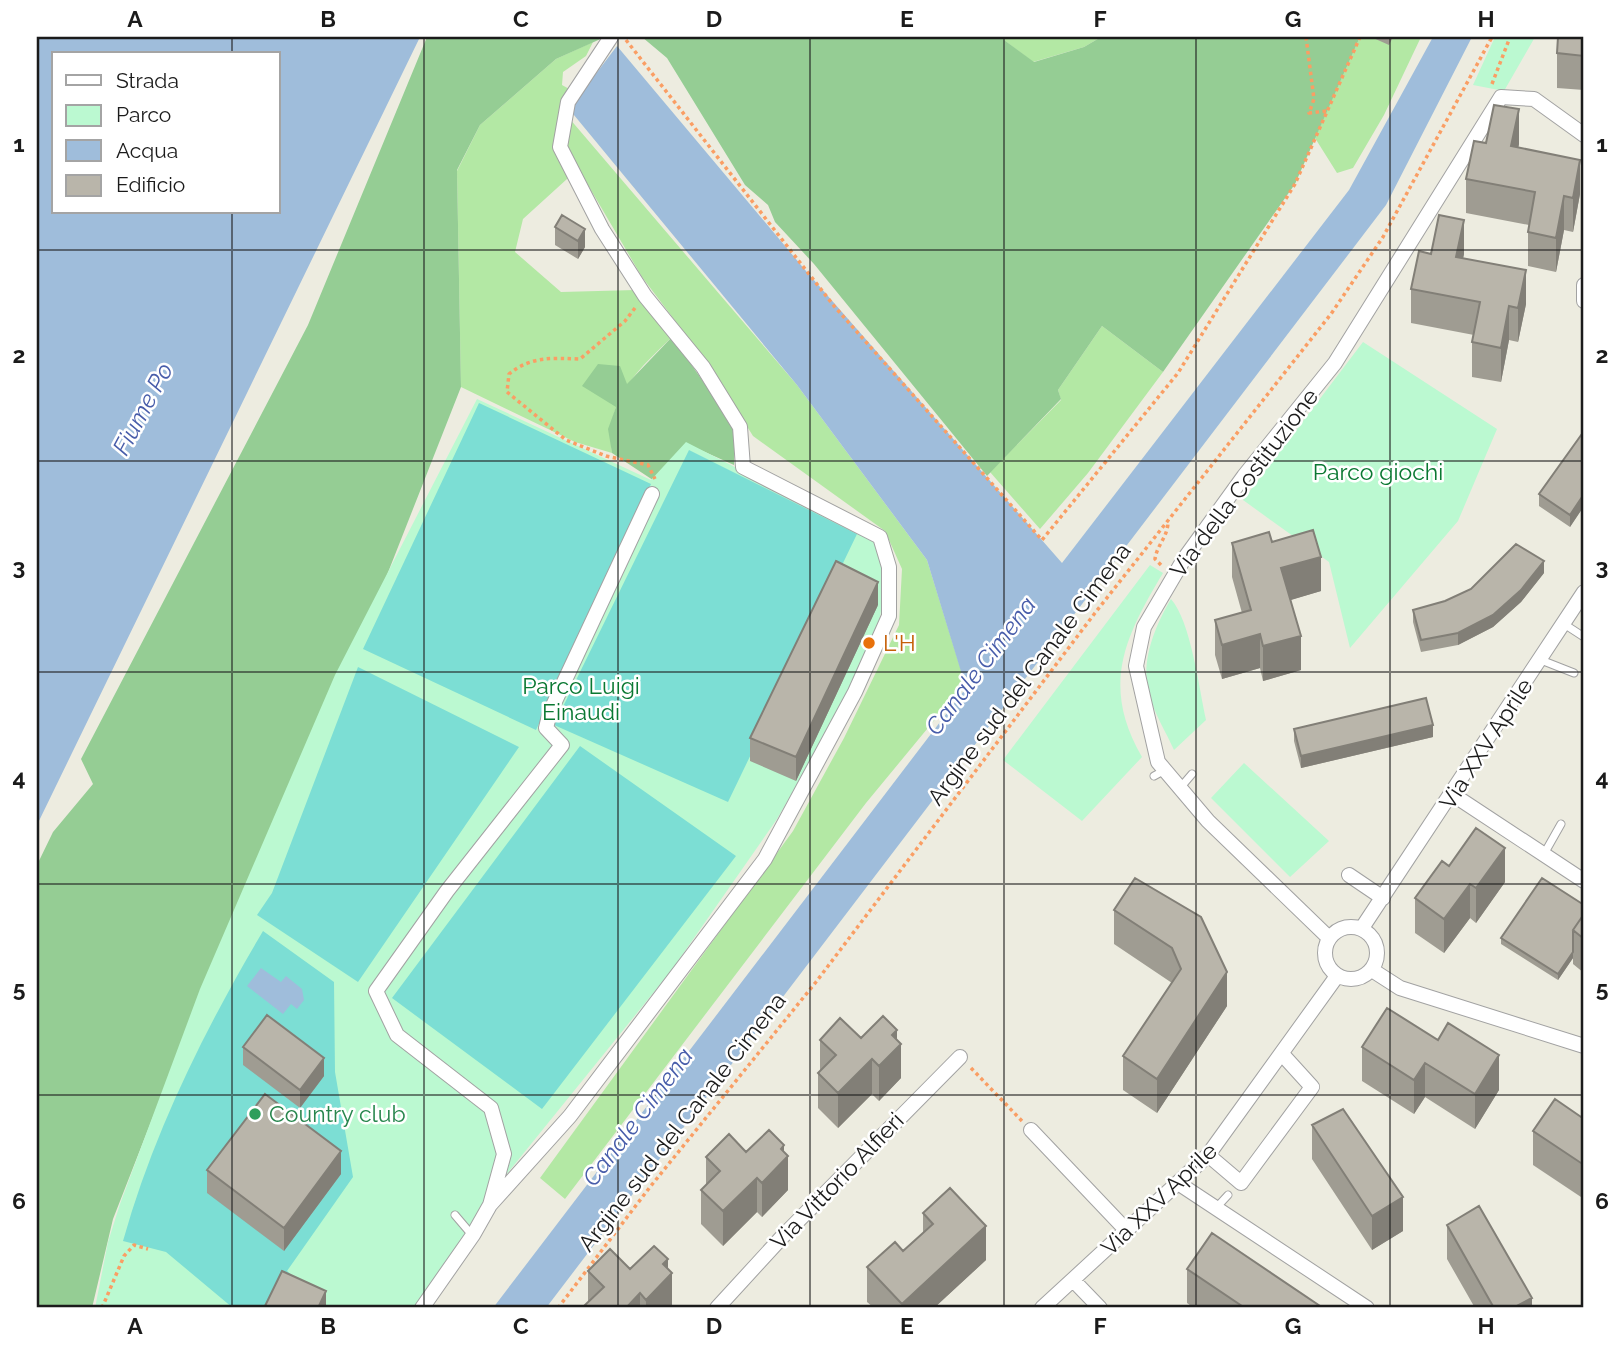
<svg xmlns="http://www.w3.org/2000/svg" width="1621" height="1345" viewBox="0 0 1621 1345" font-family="Raleway,sans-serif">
  <rect width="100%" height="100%" fill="#edece0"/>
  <!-- grass -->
  <path fill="#b3e8a4" d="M 1000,37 L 1101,37 L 1084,47 L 1033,62 Z
    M 1360,37 L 1421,37 L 1384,115 L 1353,168 L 1337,173 L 1315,138 Z
    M 593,42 L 586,56 L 563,72 L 562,85 L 580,95 L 569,118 L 797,385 L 927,560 L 965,683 L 866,803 L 565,1199 L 540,1178 L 793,831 L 844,738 L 899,625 L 902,569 L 885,531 L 753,436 L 710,367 L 642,277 L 568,151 L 567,179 L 523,219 L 515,252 L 561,292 L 635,290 L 672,337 C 637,371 604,400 612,453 L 575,442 L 461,387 L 457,171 L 480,125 L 556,59 Z
    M 1102,326 L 1163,372 L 1088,473 L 1040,529 L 990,472 L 1061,400 L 1058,390 Z"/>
  <!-- forest -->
  <path fill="#95cd94" d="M 427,37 L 605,37 L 556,59 L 480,125 L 457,170 L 461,387 L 350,669 L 176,1058 L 113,1219 L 92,1308 L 37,1308 L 37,865 L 53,832 L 93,784 L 81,759 L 308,325 Z
    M 642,37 L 1000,37 L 1034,62 L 1084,47 L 1101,37 L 1360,37 L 1295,184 L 1163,372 L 1102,326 L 1058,390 L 1061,399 L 987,476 L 814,264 L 775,222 L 768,205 L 745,185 L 667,58 Z
    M 672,337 L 735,427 L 734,465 L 687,444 L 665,488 L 612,453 L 608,429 L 616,407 L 582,386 L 598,364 L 620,366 L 627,384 Z"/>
  <!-- park -->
  <path fill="#bbf9d1" d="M 1495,37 L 1535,37 L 1504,91 L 1473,85 Z
    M 1363,342 L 1497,429 L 1458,521 L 1350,648 L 1329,562 L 1243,500 Z
    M 477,399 L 651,480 L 686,442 L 875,539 L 885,584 L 878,631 L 829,729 L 777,819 L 671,971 L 480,1207 L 462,1240 L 413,1308 L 95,1308 L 108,1242 L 120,1204 L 200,989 L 335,675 Z
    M 1150,565 L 1163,573 C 1124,638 1101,686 1142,757 L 1082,821 L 1003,760 Z
    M 1171,599 C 1191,622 1199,688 1206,720 L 1174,750 C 1166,732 1154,713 1149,694 C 1140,662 1155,626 1171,599 Z
    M 1244,763 L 1329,841 L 1290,877 L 1211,798 Z"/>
  <!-- pitch -->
  <path fill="#7cded4" d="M 479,403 L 651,484 L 536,730 L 363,649 Z
    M 689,450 L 857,534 L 728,802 L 554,725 Z
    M 358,667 L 519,747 L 358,982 L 257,915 L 272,893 Z
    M 580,746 L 736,856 L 542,1109 L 392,998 Z
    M 263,931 L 334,982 L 335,1072 L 353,1177 L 287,1271 L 330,1308 L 233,1308 L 166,1252 L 123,1241 C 154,1131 205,1029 263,931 Z"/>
  <!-- water -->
  <path fill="#9fbddb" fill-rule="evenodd" d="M 37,37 L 420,37 L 37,825 ZM 54,54 L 278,54 L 278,212 L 54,212 Z
    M 1433,37 L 1472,37 L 1386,205 L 546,1308 L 493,1308 L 966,688 L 927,560 L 797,385 L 569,109 L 617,46 L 806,271 L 1062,563 L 1349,190 Z
    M 261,968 L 281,982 L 286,976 L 302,989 L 304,1000 L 297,1009 L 291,1004 L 283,1014 L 247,986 Z"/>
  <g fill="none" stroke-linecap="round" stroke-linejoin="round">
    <defs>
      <path id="lane" d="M 1564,624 L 1584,637
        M 1541,660 L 1574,673
        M 1154,776 L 1165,770
        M 1180,788 L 1192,774
        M 1544,854 L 1561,824
        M 1216,1208 L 1228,1195
        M 455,1215 L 472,1235"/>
      <path id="street" d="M 1584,285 L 1584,301
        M 1452,794 L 1584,881
        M 1349,875 L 1383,898
        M1325 953a26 26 0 1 1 52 0a26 26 0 1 1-52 0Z
        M 1362,928 L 1584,592
        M 1329,938 L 1208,821 L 1158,762 L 1136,666 L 1144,627 L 1184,559 L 1244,476 L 1335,363 L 1501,97 L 1534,99 L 1584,135
        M 1372,970 L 1400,988 L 1584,1046
        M 1031,1130 L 1127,1231
        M 1208,1155 L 1241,1183 L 1312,1087 L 1282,1054
        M 1178,1183 L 1367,1308
        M 490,1205 L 570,1116 L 765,859 L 855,692 L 889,616 L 889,567 L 880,537 L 743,467 L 740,427 L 703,367 L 645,296 L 602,229 L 560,147 L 568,102 L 611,37
        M 1073,1280 L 1100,1308
        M 422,1308 L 473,1235 L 490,1205 L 504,1154 L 491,1108 L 397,1035 L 376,991 L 447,891 L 562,745 L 546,728 L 550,712 L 652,494
        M 717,1308 L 783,1236 L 960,1057
        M 1042,1308 L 1208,1155 L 1337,976"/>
    </defs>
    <!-- lane casing -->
    <use href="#lane" stroke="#a2a2a2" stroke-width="9"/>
    <!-- street casing -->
    <use href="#street" stroke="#a2a2a2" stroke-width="16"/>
    <!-- path -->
    <path stroke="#fa9e64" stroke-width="3.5" stroke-dasharray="3.5 3.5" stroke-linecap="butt" d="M 1306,37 L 1314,99 L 1309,113 L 1327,111
      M 626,40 L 834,306 L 1042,540 L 1178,373 L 1295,184 L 1360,37
      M 1492,84 L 1510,37
      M 635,308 L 625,321 L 580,359 C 552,358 531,356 509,374 L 507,392 L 566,440 L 606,456 L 648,465 L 655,479
      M 1161,565 L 1155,559 C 1157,545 1167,538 1168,523
      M 971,1068 L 1022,1121
      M 102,1308 L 124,1256 L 134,1245 L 148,1249
      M 558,1308 L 650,1187 L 816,982 L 1095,613 L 1331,314 L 1383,237 L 1492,37"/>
    <!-- lane -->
    <use href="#lane" stroke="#fff" stroke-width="7"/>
    <!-- street -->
    <use href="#street" stroke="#fff" stroke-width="14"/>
  </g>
  <!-- wall -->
  <path fill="#9f9c92" d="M 1371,37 L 1393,37 L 1389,45 Z
    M 1584,37 L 1584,90 L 1557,88 L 1557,53 Z
    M 1486,143 L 1519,144 L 1518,148 L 1580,194 L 1573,232 L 1564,230 L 1556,272 L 1528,266 L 1528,232 L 1529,225 L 1466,213 L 1466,179 Z
    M 562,215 L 585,247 L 578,259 L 555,245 L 555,227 Z
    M 1431,254 L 1464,254 L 1463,258 L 1526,304 L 1518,342 L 1509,340 L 1501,382 L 1472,377 L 1472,342 L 1474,335 L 1411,323 L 1411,289 Z
    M 1584,431 L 1584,506 L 1570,527 L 1539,506 L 1539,494 Z
    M 1272,542 L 1321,591 L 1290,600 L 1301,670 L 1263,681 L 1260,668 L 1222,679 L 1215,655 L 1215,620 L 1242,613 L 1232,577 L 1232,543 Z
    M 1544,573 L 1521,602 L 1493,627 L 1458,645 L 1421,652 L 1413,622 L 1413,610 Z
    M 878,605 L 796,781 L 750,761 L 750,738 Z
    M 1294,729 L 1433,737 L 1301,768 L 1294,741 Z
    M 1449,866 L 1505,882 L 1476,923 L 1470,918 L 1444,953 L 1415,933 L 1415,898 Z
    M 1135,878 L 1227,1006 L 1157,1113 L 1123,1090 L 1123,1056 L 1172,983 L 1114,944 L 1114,910 Z
    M 1584,905 L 1584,973 L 1573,964 L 1573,958 L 1558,980 L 1501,944 L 1501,938 Z
    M 1387,1008 L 1499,1090 L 1475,1129 L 1425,1097 L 1414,1114 L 1362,1081 L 1362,1047 Z
    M 861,1038 L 897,1040 L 901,1078 L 879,1101 L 872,1094 L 838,1128 L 818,1108 L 818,1073 L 820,1071 L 820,1040 Z
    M 243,1047 L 324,1076 L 300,1108 L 243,1065 Z
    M 1584,1119 L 1584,1199 L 1533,1165 L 1533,1131 Z
    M 1312,1125 L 1403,1231 L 1372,1250 L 1312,1159 Z
    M 784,1152 L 788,1190 L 762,1217 L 757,1212 L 723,1246 L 701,1224 L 701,1190 L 706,1185 L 706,1157 Z
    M 207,1170 L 341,1174 L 284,1251 L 207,1193 Z
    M 923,1213 L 986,1260 L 934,1308 L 874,1308 L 867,1302 L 867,1267 L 903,1251 L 923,1233 Z
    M 1447,1225 L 1532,1308 L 1475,1308 L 1447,1259 Z
    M 630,1269 L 668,1269 L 672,1308 L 585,1308 L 585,1305 L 588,1303 L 588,1271 Z
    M 1187,1269 L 1323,1308 L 1194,1308 L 1187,1303 Z"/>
  <!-- shaded-wall -->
  <path fill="#827f77" d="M 1519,109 L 1519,144 L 1511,181 L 1511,146 Z
    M 1580,160 L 1580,194 L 1573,232 L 1573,198 Z
    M 1564,196 L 1564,230 L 1556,272 L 1556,238 Z
    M 1464,220 L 1464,254 L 1456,291 L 1456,257 Z
    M 585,229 L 585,247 L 578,259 L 578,241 Z
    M 1526,270 L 1526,304 L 1518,342 L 1518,308 Z
    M 1509,306 L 1509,340 L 1501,382 L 1501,348 Z
    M 1584,494 L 1584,506 L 1570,527 L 1570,515 Z
    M 1321,557 L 1321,591 L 1281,603 L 1281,568 Z
    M 1544,561 L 1544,573 L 1521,602 L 1493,627 L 1458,645 L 1458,633 Z
    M 878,582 L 878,605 L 796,781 L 796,757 Z
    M 1260,634 L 1260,668 L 1222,679 L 1222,645 Z
    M 1301,636 L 1301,670 L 1263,681 L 1263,646 Z
    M 1433,725 L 1433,737 L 1301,768 L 1301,756 Z
    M 1505,848 L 1505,882 L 1476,923 L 1476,888 Z
    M 1470,884 L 1470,918 L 1444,953 L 1444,919 Z
    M 1573,952 L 1573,958 L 1558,980 L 1558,974 Z
    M 1227,972 L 1227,1006 L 1157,1113 L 1157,1079 Z
    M 897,1030 L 897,1047 L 901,1044 L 901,1078 L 879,1101 L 879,1066 L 892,1035 Z
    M 1499,1055 L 1499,1090 L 1475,1129 L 1475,1094 Z
    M 324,1058 L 324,1076 L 300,1108 L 300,1090 Z
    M 872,1059 L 872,1094 L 838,1128 L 838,1093 Z
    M 1425,1063 L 1425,1097 L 1414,1114 L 1414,1080 Z
    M 784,1145 L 784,1160 L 788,1156 L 788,1190 L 762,1217 L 762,1183 L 781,1149 Z
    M 341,1151 L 341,1174 L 284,1251 L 284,1228 Z
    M 757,1178 L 757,1212 L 723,1246 L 723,1211 Z
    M 1403,1197 L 1403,1231 L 1372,1250 L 1372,1216 Z
    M 986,1226 L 986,1260 L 934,1308 L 902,1308 L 902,1304 Z
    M 668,1259 L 668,1278 L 672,1273 L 672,1308 L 646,1308 L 646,1300 L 663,1264 Z
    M 326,1291 L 326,1308 L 318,1308 Z
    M 640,1293 L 640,1308 L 626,1308 Z
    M 1532,1298 L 1532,1308 L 1513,1308 Z"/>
  <!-- building -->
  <path fill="#b9b5aa" stroke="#827f77" stroke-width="2" d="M 1558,37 L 1584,37 L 1584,56 L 1557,53 Z
    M 1494,105 L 1519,109 L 1511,146 L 1580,160 L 1573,198 L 1564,196 L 1556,238 L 1528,232 L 1535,192 L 1466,179 L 1474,141 L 1486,143 Z
    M 562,215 L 585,229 L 578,241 L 555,227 Z
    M 1439,215 L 1464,220 L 1456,257 L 1526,270 L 1518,308 L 1509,306 L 1501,348 L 1472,342 L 1480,302 L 1411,289 L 1419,251 L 1431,254 Z
    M 1584,431 L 1584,494 L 1570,515 L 1539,494 Z
    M 1313,530 L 1321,557 L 1281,568 L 1301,636 L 1263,646 L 1260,634 L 1222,645 L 1215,620 L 1251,610 L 1232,543 L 1269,532 L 1272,542 Z
    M 1516,544 L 1544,561 L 1521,590 L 1493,615 L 1458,633 L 1421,640 L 1413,610 L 1445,601 L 1471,589 Z
    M 836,561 L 878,582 L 796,757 L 750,738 Z
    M 1426,698 L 1433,725 L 1301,756 L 1294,729 Z
    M 1476,828 L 1505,848 L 1476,888 L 1470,884 L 1444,919 L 1415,898 L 1442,861 L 1449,866 Z
    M 1135,878 L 1201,917 L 1227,972 L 1157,1079 L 1123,1056 L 1181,969 L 1172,948 L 1114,910 Z
    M 1542,878 L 1584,905 L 1584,914 L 1573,930 L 1573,952 L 1558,974 L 1501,938 Z
    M 1584,914 L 1584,939 L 1573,930 Z
    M 1387,1008 L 1438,1040 L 1448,1023 L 1499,1055 L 1475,1094 L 1425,1063 L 1414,1080 L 1362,1047 Z
    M 267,1015 L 324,1058 L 300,1090 L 243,1047 Z
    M 883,1016 L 897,1030 L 892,1035 L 901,1044 L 879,1066 L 872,1059 L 838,1093 L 818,1073 L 836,1055 L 820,1040 L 840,1018 L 861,1038 Z
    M 265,1094 L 341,1151 L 284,1228 L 207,1170 Z
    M 1555,1099 L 1584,1119 L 1584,1165 L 1533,1131 Z
    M 1343,1109 L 1403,1197 L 1372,1216 L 1312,1125 Z
    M 769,1130 L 784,1145 L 781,1149 L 788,1156 L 762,1183 L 757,1178 L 723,1211 L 701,1190 L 720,1171 L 706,1157 L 729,1134 L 746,1152 Z
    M 950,1188 L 986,1226 L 902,1304 L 867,1267 L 895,1242 L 903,1251 L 933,1224 L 923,1213 Z
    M 1479,1206 L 1532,1298 L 1513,1308 L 1494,1308 L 1447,1225 Z
    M 1212,1233 L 1323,1308 L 1245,1308 L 1187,1269 Z
    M 654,1246 L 668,1259 L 663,1264 L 672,1273 L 646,1300 L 640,1293 L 626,1308 L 588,1308 L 585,1305 L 604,1287 L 588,1271 L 610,1249 L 630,1269 Z
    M 282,1271 L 326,1291 L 318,1308 L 264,1308 Z"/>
  <!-- grid -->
  <path fill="none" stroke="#1b1b1b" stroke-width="2" stroke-opacity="0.55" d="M 232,37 L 232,54M 424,37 L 424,1308M 618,37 L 618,1308M 810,37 L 810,1308M 1004,37 L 1004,1308M 1196,37 L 1196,1308M 1390,37 L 1390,1308M 232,212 L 232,1308M 37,250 L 1584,250M 37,461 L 1584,461M 37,672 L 1584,672M 37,884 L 1584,884M 37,1095 L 1584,1095"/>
  <!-- markers -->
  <circle fill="#e8710a" stroke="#fff" stroke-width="2.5" cx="869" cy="643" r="7"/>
  <circle fill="#2e9e5b" stroke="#fff" stroke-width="2.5" cx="255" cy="1114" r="7"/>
  <g text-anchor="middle" stroke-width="5" stroke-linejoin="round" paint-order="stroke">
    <!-- park labels -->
    <g font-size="23" fill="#0a7832" stroke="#fff">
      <text x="1378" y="480">Parco giochi</text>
      <text x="581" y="694">Parco Luigi<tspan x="581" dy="26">Einaudi</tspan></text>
    </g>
    <!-- street labels -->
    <g font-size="23" fill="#1b1b1b" stroke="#fff">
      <text transform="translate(1244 483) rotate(-53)" y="8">Via della Costituzione</text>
      <text transform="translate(1029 674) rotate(-53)" y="8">Argine sud del Canale Cimena</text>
      <text transform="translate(1486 744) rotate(-57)" y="8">Via XXV Aprile</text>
      <text transform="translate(682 1122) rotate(-52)" y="8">Argine sud del Canale Cimena</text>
      <text transform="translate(837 1181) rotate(-46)" y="8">Via Vittorio Alfieri</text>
      <text transform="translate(1159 1199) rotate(-44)" y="8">Via XXV Aprile</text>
    </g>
    <!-- food labels -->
    <g font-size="23" fill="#c56008" stroke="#fff" text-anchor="start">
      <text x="883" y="651">L'H</text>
    </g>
    <!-- leisure labels -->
    <g font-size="23" fill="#27864d" stroke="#fff" text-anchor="start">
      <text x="269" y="1122">Country club</text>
    </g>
    <!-- water labels -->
    <g font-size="24" font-style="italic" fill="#485daa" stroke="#fff">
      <text transform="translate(143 409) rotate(-62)" y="8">Fiume Po</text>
      <text transform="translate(981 666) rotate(-53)" y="8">Canale Cimena</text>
      <text transform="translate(638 1117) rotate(-53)" y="8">Canale Cimena</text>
    </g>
  </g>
  <!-- border -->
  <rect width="1621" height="1345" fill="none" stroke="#ffffff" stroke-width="77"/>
  <!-- legend -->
  <rect x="52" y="52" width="228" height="161" fill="#ffffff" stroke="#a4a4a4" stroke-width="2"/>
  <rect x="66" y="75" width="35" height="10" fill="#ffffff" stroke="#a4a4a4" stroke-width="2"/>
  <text x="116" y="88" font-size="21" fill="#1b1b1b">Strada</text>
  <rect x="66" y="105" width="35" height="21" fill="#bbf9d1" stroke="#a4a4a4" stroke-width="2"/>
  <text x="116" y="122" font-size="21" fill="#1b1b1b">Parco</text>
  <rect x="66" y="140" width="35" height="21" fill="#9fbddb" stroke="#a4a4a4" stroke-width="2"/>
  <text x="116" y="158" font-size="21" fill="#1b1b1b">Acqua</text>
  <rect x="66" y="175" width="35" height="21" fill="#b9b5aa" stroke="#a4a4a4" stroke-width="2"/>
  <text x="116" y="192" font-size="21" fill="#1b1b1b">Edificio</text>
  <rect x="38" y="38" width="1544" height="1268" fill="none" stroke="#1b1b1b" stroke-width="2.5"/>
  <g font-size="23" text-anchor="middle" font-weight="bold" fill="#1b1b1b">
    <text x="135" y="27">A</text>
    <text x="328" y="27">B</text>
    <text x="521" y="27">C</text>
    <text x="714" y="27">D</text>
    <text x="907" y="27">E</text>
    <text x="1100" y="27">F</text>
    <text x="1293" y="27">G</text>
    <text x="1486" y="27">H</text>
    <text x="19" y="152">1</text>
    <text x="1602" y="152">1</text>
    <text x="19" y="363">2</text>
    <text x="1602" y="363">2</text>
    <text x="19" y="575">3</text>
    <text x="1602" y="575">3</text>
    <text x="19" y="786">4</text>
    <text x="1602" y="786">4</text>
    <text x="19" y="997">5</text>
    <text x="1602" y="997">5</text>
    <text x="19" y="1209">6</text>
    <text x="1602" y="1209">6</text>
    <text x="135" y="1334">A</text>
    <text x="328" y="1334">B</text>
    <text x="521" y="1334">C</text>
    <text x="714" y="1334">D</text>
    <text x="907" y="1334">E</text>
    <text x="1100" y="1334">F</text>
    <text x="1293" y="1334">G</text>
    <text x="1486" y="1334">H</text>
  </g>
</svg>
